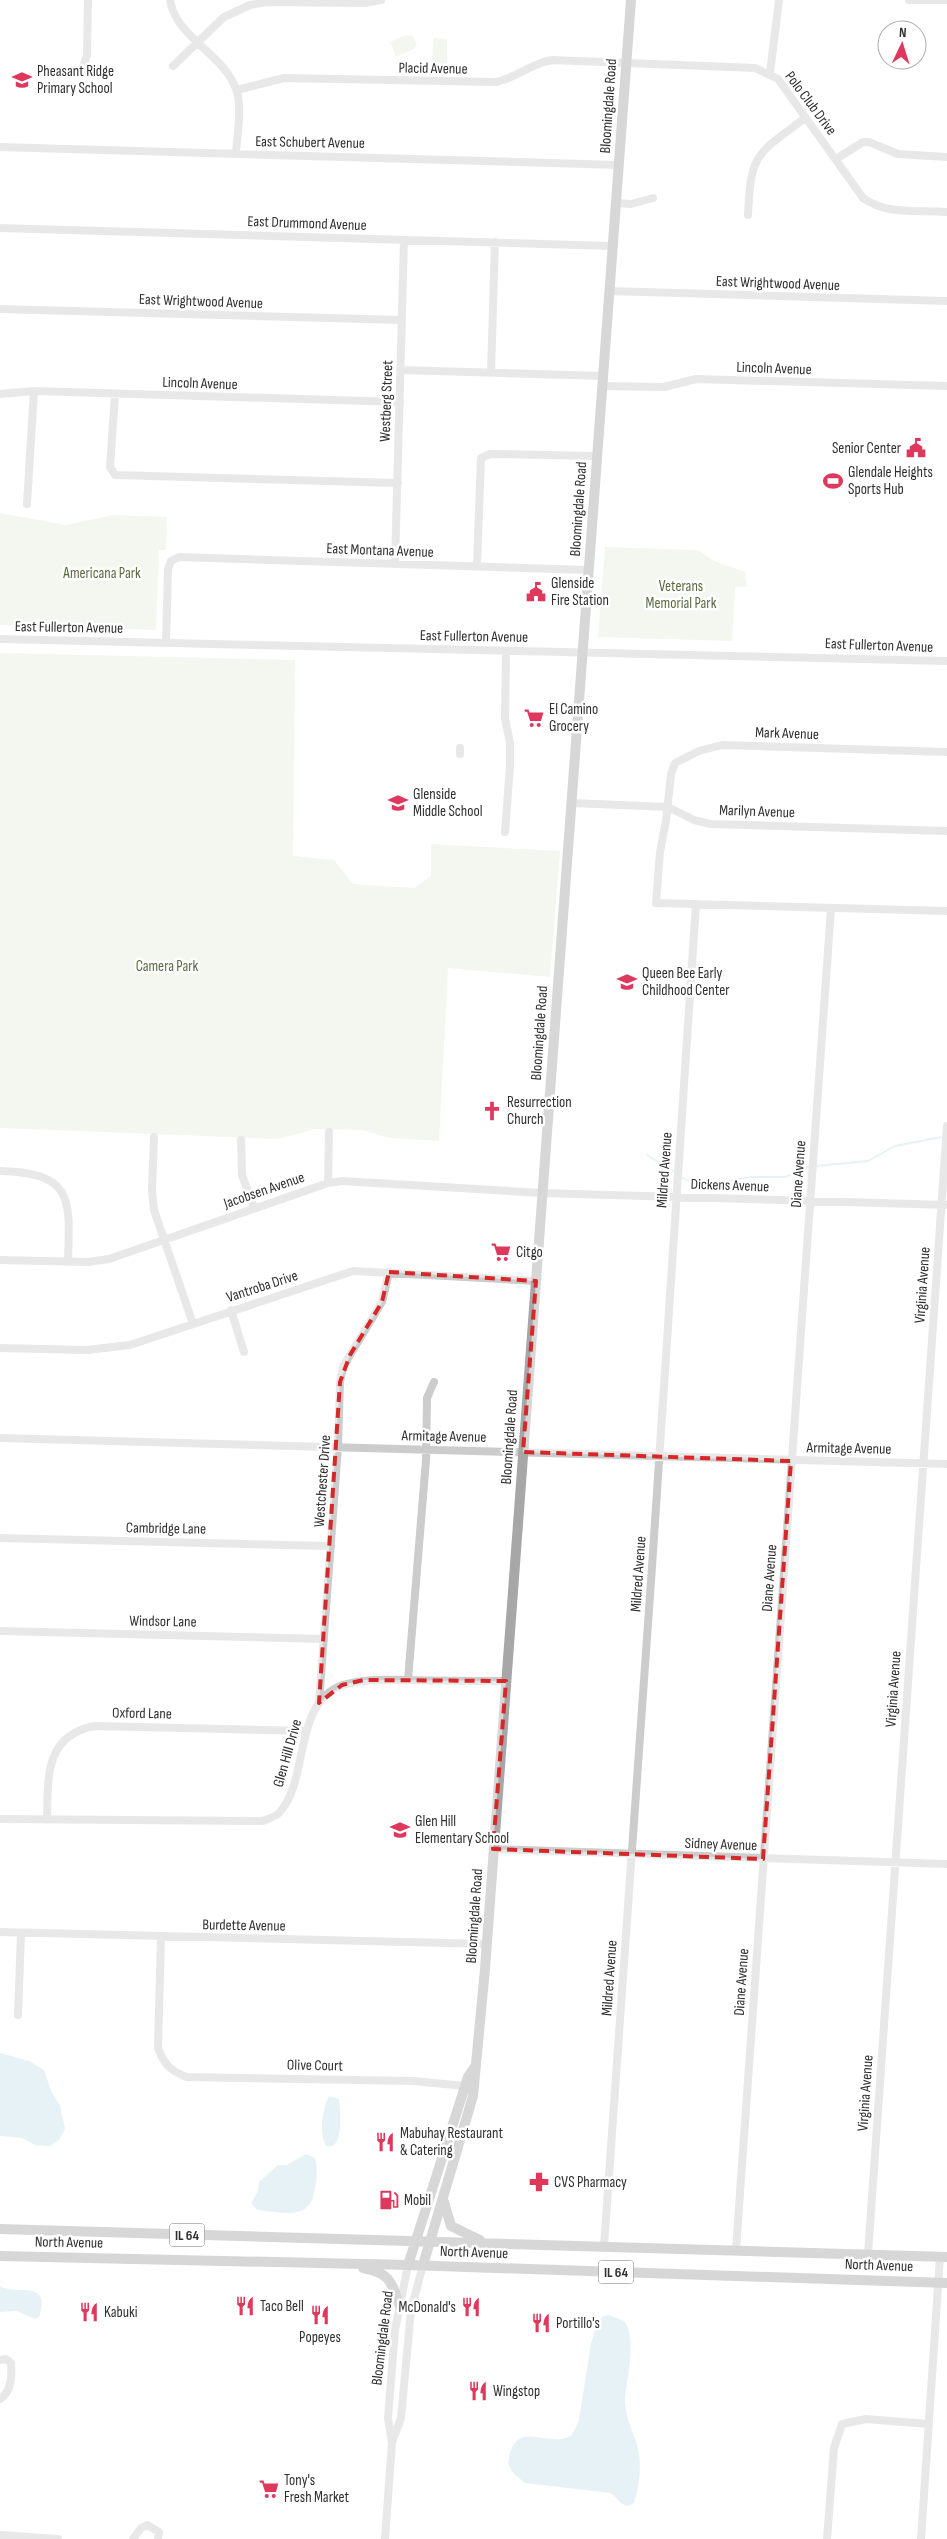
<svg xmlns="http://www.w3.org/2000/svg" width="947" height="2539" viewBox="0 0 947 2539" font-family="'Sofia Sans Condensed',sans-serif">
  <rect width="100%" height="100%" fill="#fff"/>
  <!-- green -->
  <path fill="#e7ecde" d="M 407,35 L 413,36 L 417,45 L 414,49 L 396,57 L 390,42 Z
    M 433,38 L 447,39 L 447,66 L 432,66 Z
    M 0,513 L 66,525 L 114,515 L 167,517 L 166,550 L 159,550 L 156,630 L 0,625 Z
    M 605,547 L 698,550 L 714,561 L 745,572 L 747,587 L 735,587 L 732,641 L 598,637 Z
    M 0,653 L 295,660 L 293,856 L 334,860 L 353,884 L 414,888 L 431,876 L 431,844 L 560,851 L 550,977 L 448,968 L 439,1141 L 390,1138 L 363,1130 L 315,1129 L 279,1139 L 0,1128 Z"/>
  <!-- water -->
  <path fill="#cbe3eb" d="M 0,2053 L 29,2061 L 44,2070 L 51,2091 L 60,2105 L 65,2129 L 59,2140 L 50,2146 L 35,2145 L 22,2138 L 0,2136 Z
    M 329,2096 L 339,2099 C 340,2111 345,2151 326,2146 C 319,2135 322,2108 329,2096 Z
    M 306,2154 L 315,2158 C 318,2168 317,2178 315,2189 C 311,2222 282,2212 257,2210 L 251,2203 L 258,2191 L 259,2182 L 278,2165 L 287,2165 Z
    M 0,2286 C 15,2296 52,2278 39,2317 L 35,2319 L 17,2311 L 0,2312 Z
    M 609,2315 L 624,2321 C 637,2335 627,2380 625,2397 C 624,2416 634,2432 638,2449 C 642,2466 639,2487 634,2503 L 628,2506 C 619,2505 618,2497 610,2493 L 525,2483 L 514,2474 L 508,2464 C 514,2414 548,2451 572,2435 L 579,2420 L 591,2343 L 598,2321 L 603,2316 Z"/>
  <g fill="none" stroke-linecap="round" stroke-linejoin="round">
    <!-- stream -->
    <path stroke="#cbe3eb" stroke-width="2" d="M 647,1155 L 675,1172
      M 816,1166 L 868,1161 L 895,1146 L 941,1137
      M 681,1177 L 690,1182 L 704,1185 L 752,1177 L 785,1177 L 808,1167"/>
    <!-- minor -->
    <path stroke="#ccc" stroke-width="8" d="M 170,0 C 176,39 226,54 237,92 C 242,111 237,134 236,154
      M 909,0 L 947,0
      M 173,66 L 224,17 L 250,5 L 267,2 L 365,3 L 381,0
      M 83,67 L 87,55 L 88,0
      M 770,73 L 779,0
      M 237,90 L 284,78 L 496,82 C 516,78 532,63 552,60 L 755,68 L 778,79 L 863,198 C 886,215 919,210 947,212
      M 0,147 L 619,165
      M 836,159 L 863,142 L 869,142 L 898,154 L 947,157
      M 616,203 L 631,204 L 653,198
      M 748,215 C 751,152 756,155 805,118
      M 0,228 L 613,246
      M 609,291 L 947,301
      M 0,309 L 402,320
      M 401,370 L 603,376
      M 491,372 L 495,242
      M 602,386 L 664,387 L 696,379 L 947,386
      M 0,394 L 34,391 L 400,402
      M 115,394 L 110,467 L 115,475 L 398,483
      M 27,504 L 34,391
      M 395,564 L 404,240
      M 477,566 L 481,458 L 490,454 L 597,456
      M 0,639 L 947,661
      M 166,643 L 168,569 L 171,561 L 179,557 L 588,570
      M 947,752 L 722,745 L 699,751 L 675,763 L 671,774 L 666,821 L 660,852 L 656,903 L 947,911
      M 460,754 L 460,748
      M 571,803 L 668,807 L 694,820 L 710,824 L 947,831
      M 505,832 L 510,767 L 510,743 L 505,718 L 506,651
      M 154,1137 L 152,1191 L 154,1210 L 193,1324
      M 241,1140 L 242,1175 L 254,1208
      M 0,1171 C 74,1173 70,1199 68,1262
      M 328,1183 L 329,1132
      M 0,1260 L 88,1262 L 109,1259 L 328,1183 L 342,1181 L 542,1193 L 947,1205
      M 231,1310 L 244,1352
      M 0,1348 L 87,1350 L 130,1345 L 353,1271 L 536,1281
      M 0,1438 L 947,1464
      M 0,1538 L 331,1546
      M 0,1631 L 324,1639
      M 408,1680 L 426,1460 L 427,1398 L 434,1382
      M 319,1703 L 338,1447 L 340,1382 L 343,1367 L 350,1355 L 382,1302 L 389,1272
      M 0,1819 L 263,1821 C 268,1819 275,1817 279,1813 C 310,1781 292,1702 343,1685 C 366,1678 388,1680 411,1680 C 443,1681 474,1681 506,1681
      M 47,1820 C 48,1779 44,1735 95,1726 L 307,1731
      M 493,1849 L 947,1864
      M 0,1932 L 487,1944
      M 161,1936 L 158,2048 C 164,2064 170,2071 187,2077 L 413,2081 L 465,2086
      M 18,2015 L 21,1933
      M 604,2246 L 652,1567 L 696,904
      M 736,2250 L 831,908
      M 868,2254 L 947,1126
      M 0,2360 L 6,2359 L 11,2363 C 12,2375 12,2392 0,2399
      M 392,2442 L 401,2418 L 411,2310 L 423,2265
      M 0,2535 L 58,2539
      M 133,2539 L 141,2528 L 147,2525 L 159,2532 L 158,2539
      M 385,2539 L 392,2443 L 388,2418 L 395,2330 L 408,2265
      M 827,2539 L 834,2448 L 842,2424 L 866,2419 L 928,2424
      M 921,2539 L 940,2257"/>
    <!-- major -->
    <path stroke="#a7a7a7" stroke-width="10" d="M 444,2202 L 451,2226 L 480,2240
      M 0,2229 L 947,2257
      M 0,2256 L 408,2265 L 947,2283
      M 408,2265 L 468,2077 L 474,2068
      M 423,2265 L 473,2096 L 485,1969 L 631,0
      M 363,2268 C 389,2273 391,2280 399,2304"/>
  </g>
  <!-- marked area -->
  <path d="M0 0H947V2539H0ZM 389,1272 L 536,1281 L 523,1452 L 791,1461 L 763,1859 L 493,1849 L 506,1681 L 364,1680 L 342,1685 L 319,1703 L 340,1382 L 350,1355 L 382,1302 Z" fill="#fff" fill-opacity=".55" fill-rule="evenodd"/>
  <path fill="none" stroke="#d62828" stroke-width="4" stroke-dasharray="10 6" stroke-linejoin="round" d="M 389,1272 L 536,1281 L 523,1452 L 791,1461 L 763,1859 L 493,1849 L 506,1681 L 364,1680 L 342,1685 L 319,1703 L 340,1382 L 350,1355 L 382,1302 Z"/>
  <!-- icons -->
  <defs>
    <symbol id="school-bare" viewBox="-9 -9 18 18"><path d="M0-5L7-2L0 1L-7-2ZM-4 1L0 2.5L4 1V4Q0 6-4 4Z" fill="#df385d" stroke="#fff" stroke-width="2.5" paint-order="stroke"/></symbol>
    <symbol id="civic-bare" viewBox="-9 -9 18 18"><path d="M-.6-6.5H3V-4.5H.6V-3L4-1V1h2V6H-6V1h2V-1L-.6-3ZM-1.2 2.5V6h2.4V2.5Z" fill="#df385d" stroke="#fff" stroke-width="2.5" paint-order="stroke"/></symbol>
    <symbol id="stadium-bare" viewBox="-9 -9 18 18"><path d="M0-5a6.5 5 0 1 0 0 10a6.5 5 0 1 0 0-10ZM-3.5-1.8h7v3.6h-7Z" fill="#df385d" stroke="#fff" stroke-width="2.5" paint-order="stroke"/></symbol>
    <symbol id="supermarket-bare" viewBox="-9 -9 18 18"><path d="M-6-5.5h2.5l.6 2H6L4.5 2H-2.5L-4.4-4H-6ZM-1.5 3.2a1.3 1.3 0 1 0 .1 0ZM3 3.2a1.3 1.3 0 1 0 .1 0Z" fill="#df385d" stroke="#fff" stroke-width="2.5" paint-order="stroke"/></symbol>
    <symbol id="church-bare" viewBox="-9 -9 18 18"><path d="M-1.2-6h2.4v3.5h3.3v2.4h-3.3V6h-2.4V-.1h-3.3v-2.4h3.3Z" fill="#df385d" stroke="#fff" stroke-width="2.5" paint-order="stroke"/></symbol>
    <symbol id="restaurant-bare" viewBox="-9 -9 18 18"><path d="M-5-6h1v4h1v-4h1v4h1v-4h1v5L-1.5 .5V6h-2V.5L-5-1ZM5-6V6H3V1.5H1.5Q1.5-4 5-6Z" fill="#df385d" stroke="#fff" stroke-width="2.5" paint-order="stroke"/></symbol>
    <symbol id="pharmacy-bare" viewBox="-9 -9 18 18"><path d="M-2-6h4v4h4v4h-4v4h-4v-4h-4v-4h4Z" fill="#df385d" stroke="#fff" stroke-width="2.5" paint-order="stroke"/></symbol>
    <symbol id="fuel-bare" viewBox="-9 -9 18 18"><path d="M-5.5-6h7V0h2V4h1.3V-2.5L3-4.5l.8-.8L6-3V5H2.5V1h-1V6h-7ZM-4.2-4.7v3.2H.2V-4.7Z" fill="#df385d" stroke="#fff" stroke-width="2.5" paint-order="stroke"/></symbol>
  </defs>
  <g fill-rule="evenodd">
    <use href="#school-bare" x="8" y="66" width="28" height="28"/>
    <use href="#civic-bare" x="902" y="434" width="28" height="28"/>
    <use href="#stadium-bare" x="819" y="467" width="28" height="28"/>
    <use href="#civic-bare" x="522" y="578" width="28" height="28"/>
    <use href="#supermarket-bare" x="520" y="704" width="28" height="28"/>
    <use href="#school-bare" x="384" y="789" width="28" height="28"/>
    <use href="#school-bare" x="613" y="968" width="28" height="28"/>
    <use href="#church-bare" x="478" y="1097" width="28" height="28"/>
    <use href="#supermarket-bare" x="487" y="1238" width="28" height="28"/>
    <use href="#school-bare" x="386" y="1816" width="28" height="28"/>
    <use href="#restaurant-bare" x="371" y="2128" width="28" height="28"/>
    <use href="#pharmacy-bare" x="525" y="2168" width="28" height="28"/>
    <use href="#fuel-bare" x="375" y="2186" width="28" height="28"/>
    <use href="#restaurant-bare" x="231" y="2292" width="28" height="28"/>
    <use href="#restaurant-bare" x="457" y="2293" width="28" height="28"/>
    <use href="#restaurant-bare" x="75" y="2298" width="28" height="28"/>
    <use href="#restaurant-bare" x="306" y="2301" width="28" height="28"/>
    <use href="#restaurant-bare" x="527" y="2309" width="28" height="28"/>
    <use href="#restaurant-bare" x="464" y="2377" width="28" height="28"/>
    <use href="#supermarket-bare" x="255" y="2475" width="28" height="28"/>
  </g>
  <g text-anchor="middle" stroke-width="5" stroke-linejoin="round" paint-order="stroke">
    <!-- shield labels -->
    <g fill="#fff" stroke="#6d6d6d" stroke-width="1">
      <rect x="169.5" y="2223.5" width="35" height="23" rx="4"/>
      <rect x="598.5" y="2260.5" width="35" height="23" rx="4"/>
    </g>
    <g font-size="14" font-weight="bold" fill="#2f2f2f">
      <text x="187" y="2240">IL 64</text>
      <text x="616" y="2277">IL 64</text>
    </g>
    <!-- street labels -->
    <g font-size="15" fill="#2f2f2f" stroke="#fff">
      <text transform="translate(433 68) rotate(1)" y="5">Placid Avenue</text>
      <text transform="translate(811 103) rotate(53)" y="5">Polo Club Drive</text>
      <text transform="translate(608 106) rotate(-86)" y="5">Bloomingdale Road</text>
      <text transform="translate(310 142) rotate(1)" y="5">East Schubert Avenue</text>
      <text transform="translate(307 223) rotate(2)" y="5">East Drummond Avenue</text>
      <text transform="translate(778 283) rotate(2)" y="5">East Wrightwood Avenue</text>
      <text transform="translate(201 301) rotate(2)" y="5">East Wrightwood Avenue</text>
      <text transform="translate(774 368) rotate(2)" y="5">Lincoln Avenue</text>
      <text transform="translate(200 383) rotate(2)" y="5">Lincoln Avenue</text>
      <text transform="translate(386 401) rotate(-88)" y="5">Westberg Street</text>
      <text transform="translate(578 509) rotate(-86)" y="5">Bloomingdale Road</text>
      <text transform="translate(380 550) rotate(2)" y="5">East Montana Avenue</text>
      <text transform="translate(69 627) rotate(1)" y="5">East Fullerton Avenue</text>
      <text transform="translate(474 636) rotate(1)" y="5">East Fullerton Avenue</text>
      <text transform="translate(879 645) rotate(2)" y="5">East Fullerton Avenue</text>
      <text transform="translate(787 733) rotate(2)" y="5">Mark Avenue</text>
      <text transform="translate(757 811) rotate(2)" y="5">Marilyn Avenue</text>
      <text transform="translate(539 1033) rotate(-86)" y="5">Bloomingdale Road</text>
      <text transform="translate(664 1170) rotate(-86)" y="5">Mildred Avenue</text>
      <text transform="translate(798 1174) rotate(-86)" y="5">Diane Avenue</text>
      <text transform="translate(730 1185) rotate(2)" y="5">Dickens Avenue</text>
      <text transform="translate(264 1190) rotate(-19)" y="5">Jacobsen Avenue</text>
      <text transform="translate(922 1285) rotate(-86)" y="5">Virginia Avenue</text>
      <text transform="translate(262 1286) rotate(-18)" y="5">Vantroba Drive</text>
      <text transform="translate(444 1436) rotate(1)" y="5">Armitage Avenue</text>
      <text transform="translate(509 1437) rotate(-86)" y="5">Bloomingdale Road</text>
      <text transform="translate(849 1448) rotate(1)" y="5">Armitage Avenue</text>
      <text transform="translate(322 1481) rotate(-86)" y="5">Westchester Drive</text>
      <text transform="translate(166 1528) rotate(1)" y="5">Cambridge Lane</text>
      <text transform="translate(638 1574) rotate(-86)" y="5">Mildred Avenue</text>
      <text transform="translate(769 1578) rotate(-86)" y="5">Diane Avenue</text>
      <text transform="translate(163 1621) rotate(1)" y="5">Windsor Lane</text>
      <text transform="translate(893 1689) rotate(-86)" y="5">Virginia Avenue</text>
      <text transform="translate(142 1713) rotate(1)" y="5">Oxford Lane</text>
      <text transform="translate(287 1753) rotate(-74)" y="5">Glen Hill Drive</text>
      <text transform="translate(721 1844) rotate(2)" y="5">Sidney Avenue</text>
      <text transform="translate(474 1916) rotate(-86)" y="5">Bloomingdale Road</text>
      <text transform="translate(244 1925) rotate(1)" y="5">Burdette Avenue</text>
      <text transform="translate(609 1978) rotate(-86)" y="5">Mildred Avenue</text>
      <text transform="translate(741 1982) rotate(-86)" y="5">Diane Avenue</text>
      <text transform="translate(315 2065) rotate(1)" y="5">Olive Court</text>
      <text transform="translate(865 2093) rotate(-86)" y="5">Virginia Avenue</text>
      <text transform="translate(69 2242) rotate(1)" y="5">North Avenue</text>
      <text transform="translate(474 2252) rotate(2)" y="5">North Avenue</text>
      <text transform="translate(879 2265) rotate(2)" y="5">North Avenue</text>
      <text transform="translate(382 2338) rotate(-83)" y="5">Bloomingdale Road</text>
    </g>
    <!-- poi labels -->
    <g font-size="15" fill="#2f2f2f" stroke="#fff" text-anchor="start">
      <text x="37" y="76">Pheasant Ridge<tspan x="37" dy="17">Primary School</tspan></text>
      <text x="901" y="453" text-anchor="end">Senior Center</text>
      <text x="848" y="477">Glendale Heights<tspan x="848" dy="17">Sports Hub</tspan></text>
      <text x="551" y="588">Glenside<tspan x="551" dy="17">Fire Station</tspan></text>
      <text x="549" y="714">El Camino<tspan x="549" dy="17">Grocery</tspan></text>
      <text x="413" y="799">Glenside<tspan x="413" dy="17">Middle School</tspan></text>
      <text x="642" y="978">Queen Bee Early<tspan x="642" dy="17">Childhood Center</tspan></text>
      <text x="507" y="1107">Resurrection<tspan x="507" dy="17">Church</tspan></text>
      <text x="516" y="1257">Citgo</text>
      <text x="415" y="1826">Glen Hill<tspan x="415" dy="17">Elementary School</tspan></text>
      <text x="400" y="2138">Mabuhay Restaurant<tspan x="400" dy="17">&amp; Catering</tspan></text>
      <text x="554" y="2187">CVS Pharmacy</text>
      <text x="404" y="2205">Mobil</text>
      <text x="260" y="2311">Taco Bell</text>
      <text x="456" y="2312" text-anchor="end">McDonald's</text>
      <text x="104" y="2317">Kabuki</text>
      <text x="556" y="2328">Portillo's</text>
      <text x="320" y="2342" text-anchor="middle">Popeyes</text>
      <text x="493" y="2396">Wingstop</text>
      <text x="284" y="2485">Tony's<tspan x="284" dy="17">Fresh Market</tspan></text>
    </g>
    <!-- park labels -->
    <g font-size="15" fill="#596a3e" stroke="#fff">
      <text x="102" y="578">Americana Park</text>
      <text x="681" y="591">Veterans<tspan x="681" dy="17">Memorial Park</tspan></text>
      <text x="167" y="971">Camera Park</text>
    </g>
  </g>
  <!-- north arrow -->
  <g transform="translate(902 45) rotate(4)"><circle r="24" fill="#ffffff" stroke="#acacac"/>
  <path d="M0-4L9 19L0 12L-9 19Z" fill="#df385d"/>
  <text y="-8" font-size="14" font-weight="bold" text-anchor="middle" fill="#2f2f2f">N</text>
  </g>
</svg>
